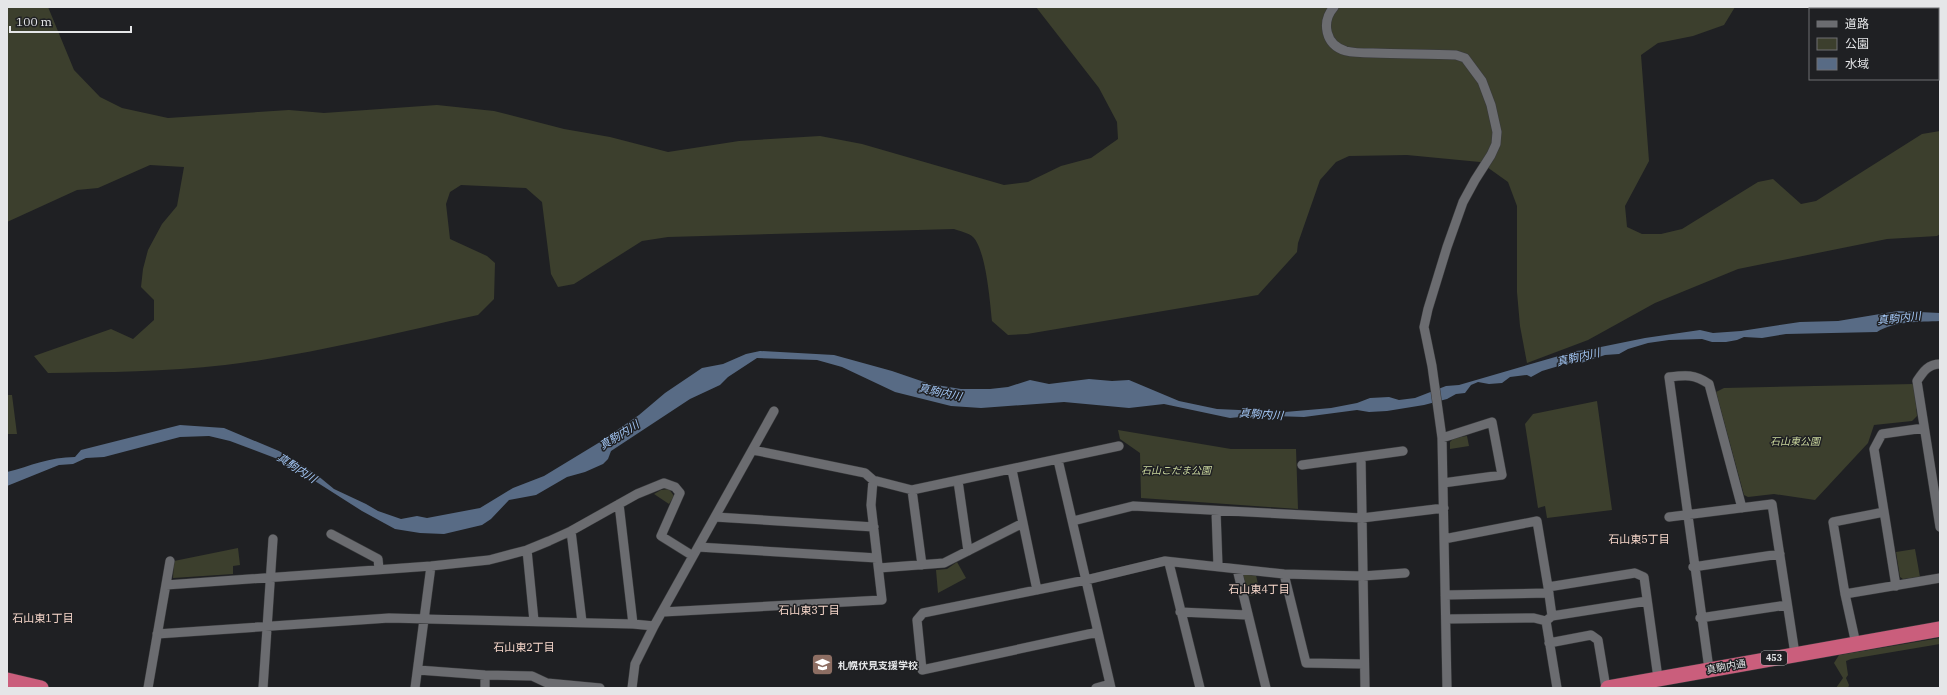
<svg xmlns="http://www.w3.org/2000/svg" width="1947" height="695" viewBox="0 0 1947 695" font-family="'IBM Plex Serif','Noto Sans JP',serif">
  <rect width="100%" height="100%" fill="#1f2023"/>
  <!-- green -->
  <path fill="#3c3f2d" d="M 7,7 L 48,7 L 74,70 L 100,97 L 122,108 L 168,118 L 289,110 L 324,113 L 437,105 L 494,111 L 564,129 L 610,137 L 668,152 L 739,141 L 820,136 L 862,144 L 1004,185 L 1028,182 L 1061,166 L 1091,158 L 1118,139 L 1117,122 L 1099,88 L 1036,7 L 1735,7 L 1724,25 L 1693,36 L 1658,43 L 1641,55 L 1649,161 L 1625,206 L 1627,227 L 1642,234 L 1661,234 L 1682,229 L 1758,182 L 1773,179 L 1801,204 L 1816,201 L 1922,134 L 1940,131 L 1940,234 L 1937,236 L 1887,239 L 1738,269 L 1655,303 L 1588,340 L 1527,363 L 1520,326 L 1517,292 L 1517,206 L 1508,182 L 1480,162 L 1407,155 L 1349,156 L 1336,162 L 1320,180 L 1298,243 L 1297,252 L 1258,295 L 1027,334 L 1008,335 L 992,321 C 990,302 986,250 973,237 C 969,233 959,231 954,229 L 668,237 L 642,241 L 574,284 L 558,287 L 551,274 L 542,202 L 526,188 L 461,185 L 450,192 L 446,204 L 450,239 L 487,256 L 495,263 L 494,299 L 478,315 C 394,333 310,355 225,365 C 166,372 107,372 48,373 L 34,356 L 111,329 L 133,339 L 154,320 L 154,300 L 141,287 L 143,269 L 148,250 L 162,224 L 177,206 L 184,167 L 150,165 L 98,188 L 77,190 L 7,222 Z
    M 1914,384 L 1917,416 L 1912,421 L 1874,425 L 1868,443 L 1815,500 L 1774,494 L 1748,497 L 1744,495 L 1716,392 L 1724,388 Z
    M 7,395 L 12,395 L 17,434 L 7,434 Z
    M 1597,401 L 1612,510 L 1547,518 L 1545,506 L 1538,508 L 1525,424 L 1533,414 Z
    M 1118,430 L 1231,449 L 1296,449 L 1298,509 L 1141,498 L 1140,453 L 1120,439 Z
    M 1467,436 L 1469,446 L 1450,449 L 1450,442 L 1454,438 Z
    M 669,489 L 674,496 L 669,504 L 654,494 L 661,490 Z
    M 238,548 L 240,565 L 233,566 L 233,574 L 173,578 L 174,561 Z
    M 1915,549 L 1920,577 L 1903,579 L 1900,577 L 1896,552 Z
    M 957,562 L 966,578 L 938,593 L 936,570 L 947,569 Z
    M 1243,575 L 1256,575 L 1260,594 L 1249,596 Z
    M 1940,638 L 1940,644 L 1851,659 L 1846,661 L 1848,675 L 1846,678 L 1849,685 L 1848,688 L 1830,688 L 1836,688 L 1843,678 L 1834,663 L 1839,655 Z"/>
  <!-- water -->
  <path fill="#586b85" d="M 1898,311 L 1940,313 L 1940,321 C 1920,322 1894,321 1877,332 L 1786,334 L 1762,338 L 1744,337 L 1737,340 L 1726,342 L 1712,342 L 1702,339 L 1669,340 L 1648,343 L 1628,349 L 1619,354 L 1605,355 L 1581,363 L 1572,362 L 1542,371 L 1531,377 L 1527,375 L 1510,377 L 1502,383 L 1489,384 L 1478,382 L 1471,385 L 1465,393 L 1456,394 L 1447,399 L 1424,405 L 1387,411 L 1369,412 L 1357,410 L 1304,417 L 1274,416 L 1262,417 L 1257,415 L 1243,415 L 1240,417 L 1230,418 L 1164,404 L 1129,408 L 1064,402 L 981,408 L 951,406 L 895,392 L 842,367 L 817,360 L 757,358 L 728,377 L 720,385 L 690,399 L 611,451 L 608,459 L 603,464 L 585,472 L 567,477 L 536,495 L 509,500 L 491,519 L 482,525 L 444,534 L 420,533 L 395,529 L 362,511 L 296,469 L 275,458 L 230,441 L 209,436 L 180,437 L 104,457 L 86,458 L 73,464 L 59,465 L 7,486 L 7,472 C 31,466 49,457 75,457 L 81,450 L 180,425 L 224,428 L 279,451 L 317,475 L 334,489 L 366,504 L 378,511 L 401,519 L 417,516 L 427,518 L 480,508 L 513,488 L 544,476 L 600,442 L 639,415 L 665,393 L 702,368 L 723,364 L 746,354 L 760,351 L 834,355 L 892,371 L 930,384 L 961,389 L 990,389 L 1008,387 L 1030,380 L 1049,384 L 1089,379 L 1112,381 L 1129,380 L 1179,401 L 1217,409 L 1285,412 L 1331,408 L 1357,403 L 1370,398 L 1389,397 L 1399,400 L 1415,398 L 1446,386 L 1459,385 L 1576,351 L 1586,350 L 1645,338 L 1700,330 L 1713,333 L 1741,331 L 1800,322 L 1838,321 Z"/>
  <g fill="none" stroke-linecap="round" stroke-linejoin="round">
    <defs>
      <path id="minor" d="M 1334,7 C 1321,22 1325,45 1346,51 C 1354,53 1365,53 1373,53 C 1401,54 1429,54 1456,55 L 1465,58 L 1482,81 L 1491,105 L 1497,132 L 1496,144 L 1491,155 L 1475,180 L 1463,202 L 1447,247 L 1428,309 L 1424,327 L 1432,366 L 1442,438 L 1447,688
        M 1940,364 C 1928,364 1923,372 1917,381 L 1940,527
        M 1442,438 L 1492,422 L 1502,475 L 1443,483
        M 753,450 L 865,473 L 873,480 L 912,490 L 1119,446
        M 1361,458 L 1365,688
        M 1058,460 L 1111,688
        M 1302,465 L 1403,451
        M 1012,470 L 1037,590
        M 958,481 L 968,551
        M 912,490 L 922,565
        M 619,504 L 633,624
        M 1216,511 L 1218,566
        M 715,517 L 874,527
        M 1669,517 L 1772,504 L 1795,654
        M 1073,521 L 1133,506 L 1362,518 L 1444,508
        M 571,531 L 582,622
        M 331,534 L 378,559 L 379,569
        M 1444,539 L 1537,521 L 1548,587 L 1635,573 L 1644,577 L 1658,678
        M 698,547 L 877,558
        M 527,550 L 534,621
        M 1169,563 L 1200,688
        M 1693,567 L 1780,554
        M 879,568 L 944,563 L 1023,523
        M 1237,569 L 1266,688
        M 1284,574 L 1306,663 L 1364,664
        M 166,585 L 431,566 L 489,560 L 527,550 L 549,541 L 571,531 L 637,494 L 664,483 L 675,487 L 680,493 L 661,536 L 693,556
        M 1896,586 L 1874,449 L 1882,434 L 1924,428
        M 1548,587 L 1552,616 L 1546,621 L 1557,688
        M 1845,594 L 1940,578
        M 1445,595 L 1549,593
        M 663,612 L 882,600 L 871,505 L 873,480
        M 1180,612 L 1247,615
        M 1552,616 L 1647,601
        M 1700,618 L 1787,605
        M 1446,619 L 1534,618 L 1546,621
        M 1098,632 L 922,670 L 917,620 L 923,613 L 1086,580 L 1165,561 L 1284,574 L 1363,576 L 1405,573
        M 157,634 L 389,618 L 633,624 L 654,626
        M 1549,643 L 1591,635 L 1598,640 L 1606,688
        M 1856,644 L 1845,594 L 1833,522 L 1884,512
        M 1709,669 L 1669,377 C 1686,375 1694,374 1709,384 L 1742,508
        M 418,670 L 485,675 L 532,676 L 547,683 L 600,688
        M 148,688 L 170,561
        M 263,688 L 273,539
        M 415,688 L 431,566
        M 485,688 L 485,675
        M 632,688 L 635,664 L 654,626 L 774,411
        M 1096,688 L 1110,684"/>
      <path id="trunk" d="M 7,680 L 41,688
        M 1608,688 L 1940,629"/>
    </defs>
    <!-- minor casing -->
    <use href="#minor" stroke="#393a3c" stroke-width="10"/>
    <!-- trunk casing -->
    <use href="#trunk" stroke="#393a3c" stroke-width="16"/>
    <!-- minor -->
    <use href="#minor" stroke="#6b6c70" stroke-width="9"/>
    <!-- trunk -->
    <use href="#trunk" stroke="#ca5e7c" stroke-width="15"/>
  </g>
  <!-- icons -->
  <defs>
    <symbol id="school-square" viewBox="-11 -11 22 22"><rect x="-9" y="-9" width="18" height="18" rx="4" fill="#8d6e63" stroke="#1f2023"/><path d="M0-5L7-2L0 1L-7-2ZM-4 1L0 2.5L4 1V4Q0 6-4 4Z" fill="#fff"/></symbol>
  </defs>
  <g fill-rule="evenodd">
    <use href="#school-square" x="810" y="652" width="25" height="25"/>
  </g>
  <g text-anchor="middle" stroke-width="3" stroke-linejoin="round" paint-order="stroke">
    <!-- shield labels -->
    <rect fill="#1f2023" stroke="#aaabad" stroke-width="1" x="1761" y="651" width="26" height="14" rx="3"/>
    <g font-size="9" font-weight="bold" fill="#e5e6e8">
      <text x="1774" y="661">453</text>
    </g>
    <!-- park labels -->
    <g font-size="10" font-style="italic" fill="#cad69d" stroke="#1f2023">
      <text x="1795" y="445">石山東公園</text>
      <text x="1176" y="474">石山こだま公園</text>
    </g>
    <!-- poi labels -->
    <g font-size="10" font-weight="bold" fill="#e5e6e8" stroke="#1f2023" text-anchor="start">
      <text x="838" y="669">札幌伏見支援学校</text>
    </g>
    <!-- street labels -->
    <g font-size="10" fill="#e5e6e8" stroke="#1f2023">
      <text transform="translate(1726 666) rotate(-10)" y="4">真駒内通</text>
    </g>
    <!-- water labels -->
    <g font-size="11" font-style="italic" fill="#a4c8f7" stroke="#1f2023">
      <text transform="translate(1899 318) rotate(-6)" y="4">真駒内川</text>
      <text transform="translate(1578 357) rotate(-13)" y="4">真駒内川</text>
      <text transform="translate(940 392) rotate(12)" y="4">真駒内川</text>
      <text transform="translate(1261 414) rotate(4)" y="4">真駒内川</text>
      <text transform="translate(619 435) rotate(-32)" y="4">真駒内川</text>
      <text transform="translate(297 468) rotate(33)" y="4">真駒内川</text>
    </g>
    <!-- neighbourhood labels -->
    <g font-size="11" fill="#f8d8cb" stroke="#1f2023">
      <text x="1639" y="543">石山東5丁目</text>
      <text x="1259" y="593">石山東4丁目</text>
      <text x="809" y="614">石山東3丁目</text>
      <text x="43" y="622">石山東1丁目</text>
      <text x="524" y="651">石山東2丁目</text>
    </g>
  </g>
  <!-- border -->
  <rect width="1947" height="695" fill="none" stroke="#e5e6e8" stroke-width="16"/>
  <!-- legend -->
  <rect x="1809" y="8" width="130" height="72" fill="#1f2023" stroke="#6e6f72"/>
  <rect x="1817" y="21" width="20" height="6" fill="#6b6c70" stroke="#6e6f72"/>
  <text x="1845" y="28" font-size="12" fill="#e5e6e8">道路</text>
  <rect x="1817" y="38" width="20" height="12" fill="#3c3f2d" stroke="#6e6f72"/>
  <text x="1845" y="48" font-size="12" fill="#e5e6e8">公園</text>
  <rect x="1817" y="58" width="20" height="12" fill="#586b85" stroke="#6e6f72"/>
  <text x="1845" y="68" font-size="12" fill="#e5e6e8">水域</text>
  <!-- scale -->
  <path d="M10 26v6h121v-6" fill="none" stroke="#e5e6e8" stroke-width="2"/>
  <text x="16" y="26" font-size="12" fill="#e5e6e8" stroke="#1f2023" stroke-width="3" paint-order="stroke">100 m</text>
</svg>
